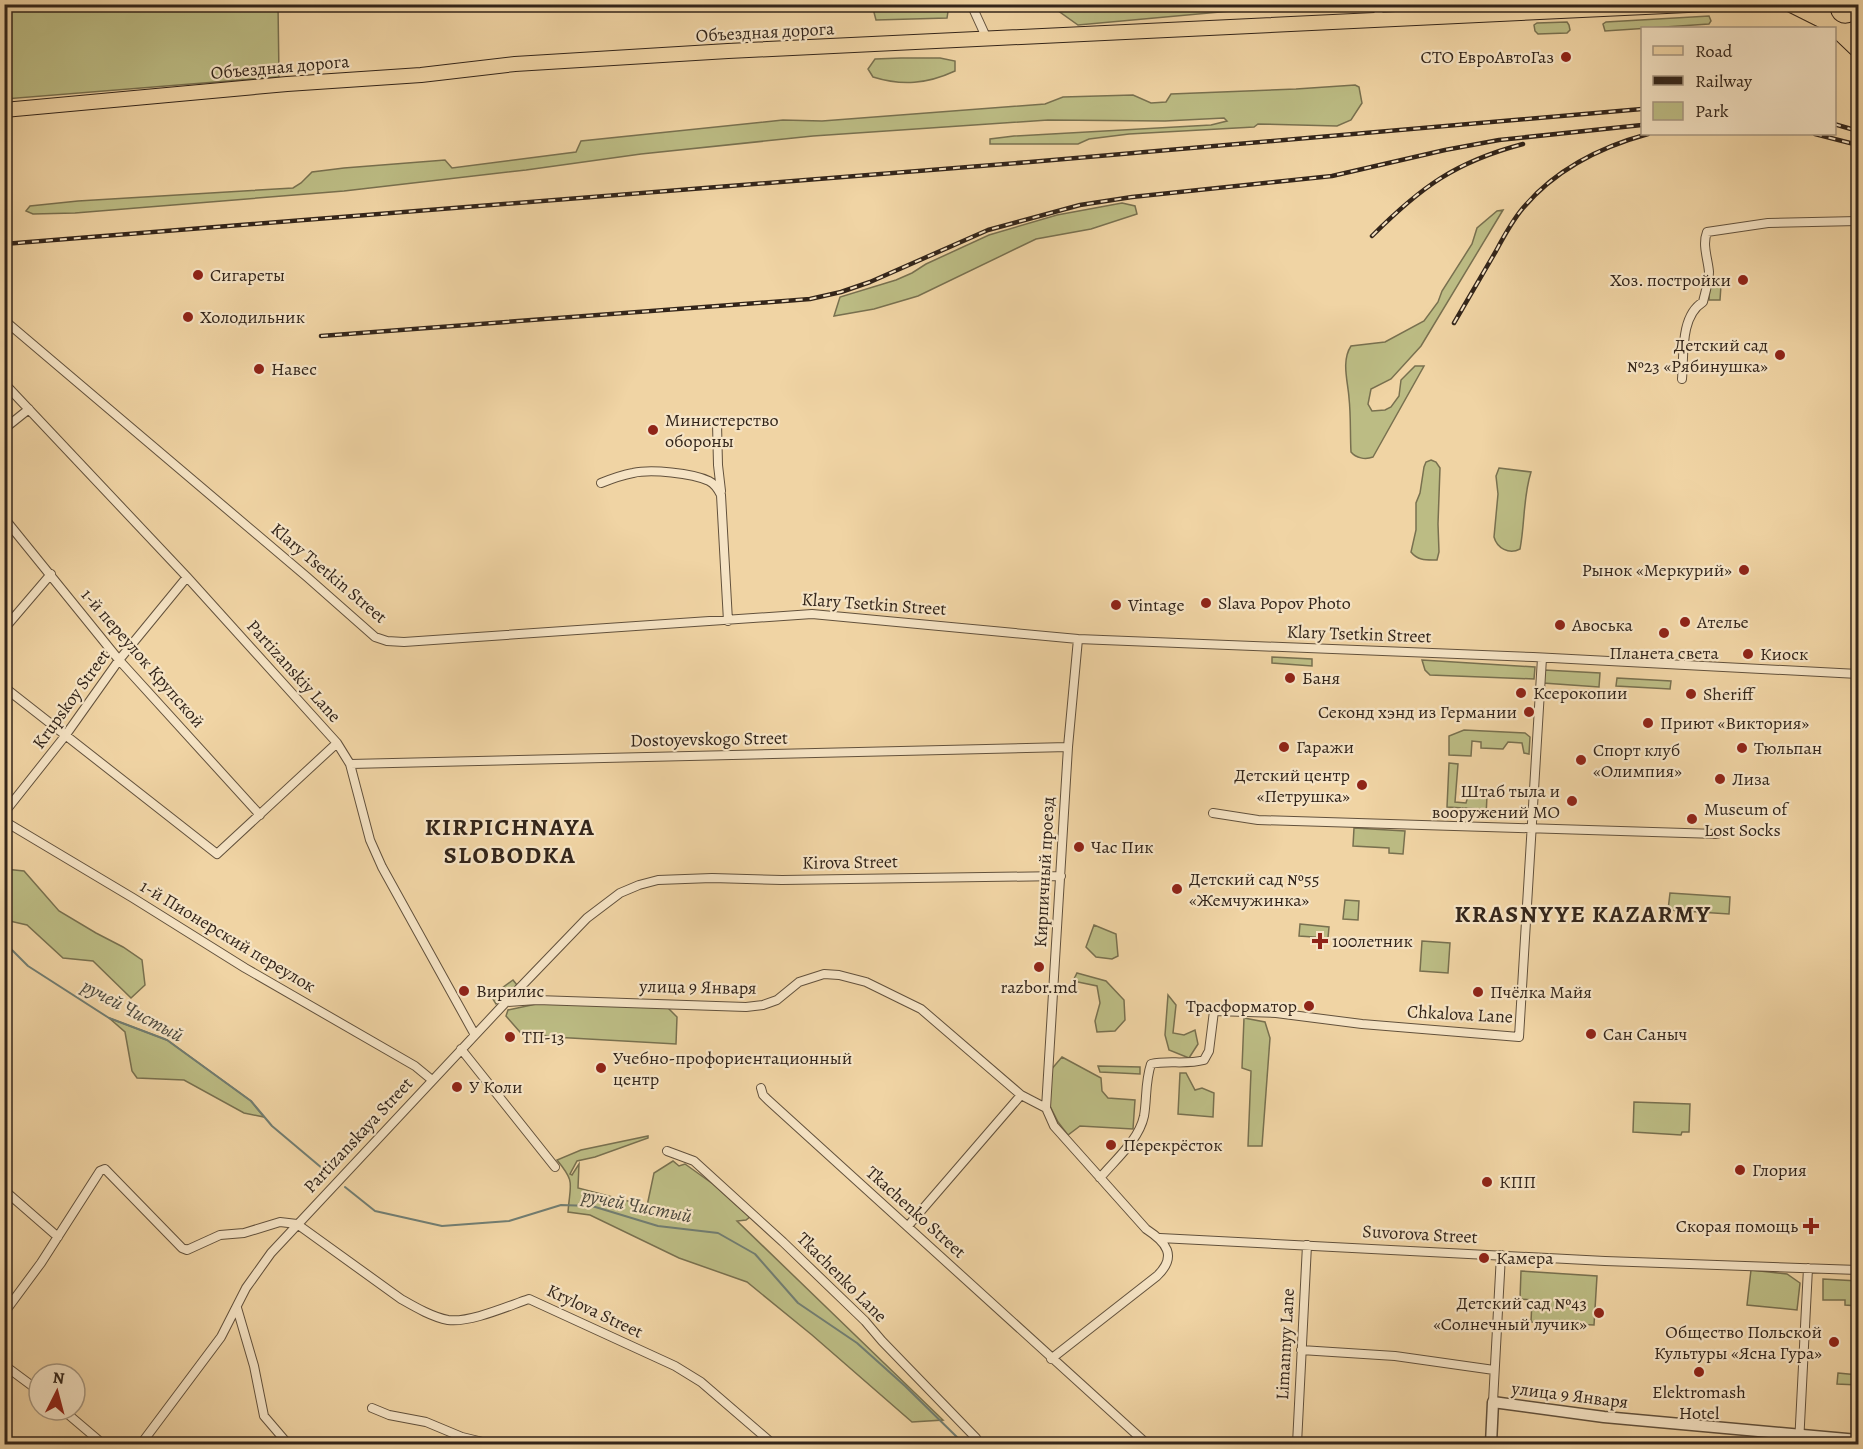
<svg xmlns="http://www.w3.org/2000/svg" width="1863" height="1449" viewBox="0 0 1863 1449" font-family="Alegreya,serif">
  <rect width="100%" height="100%" fill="#f0d4a4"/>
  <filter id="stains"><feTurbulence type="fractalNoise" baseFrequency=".00333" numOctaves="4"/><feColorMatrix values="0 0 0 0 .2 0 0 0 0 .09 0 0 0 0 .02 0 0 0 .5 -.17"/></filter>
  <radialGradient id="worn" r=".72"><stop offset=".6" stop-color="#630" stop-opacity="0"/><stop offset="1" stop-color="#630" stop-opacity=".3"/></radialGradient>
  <!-- green -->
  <path fill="#bcbc84" stroke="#78704f" stroke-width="1.5" d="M 5,4 L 278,5 L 279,77 L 5,99 Z
    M 872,5 L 872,4 L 949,5 L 947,18 L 876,20 Z
    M 1056,5 L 1057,4 L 1296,5 L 1078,25 L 1057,10 Z
    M 1709,16 L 1711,21 L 1709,24 L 1605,31 L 1603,24 L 1606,22 Z
    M 1567,22 L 1569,25 L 1570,30 L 1567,33 L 1538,34 L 1535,31 L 1534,25 L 1537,23 Z
    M 901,58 L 940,58 L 955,61 L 955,71 C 927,84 902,86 873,77 L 868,69 L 875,59 Z
    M 1355,85 L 1359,87 L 1362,103 L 1351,120 L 1337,126 L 1258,124 L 1254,127 L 1129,134 L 1089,139 L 1078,144 L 990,144 L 990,139 L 1014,136 L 1211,125 L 1227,121 L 1224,118 L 1165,121 L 1048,120 L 813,136 L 641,154 L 526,170 L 344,191 L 75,213 L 33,214 L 26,211 L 30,206 L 78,201 L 293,188 L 301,183 L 312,172 L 344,168 L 445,160 L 452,168 L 576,152 L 581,141 L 783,120 L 822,121 L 1045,104 L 1063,97 L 1133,95 L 1151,103 L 1166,102 L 1171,94 L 1296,89 Z
    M 1122,203 L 1135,206 L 1137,214 L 1091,229 L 1036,239 L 918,296 L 874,309 L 834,316 L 840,297 L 896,280 L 912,273 L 926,264 L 989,235 L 1057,215 Z
    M 1503,210 L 1421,346 L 1391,379 L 1371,389 L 1368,404 L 1372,411 L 1385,410 L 1391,407 L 1399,396 L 1401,380 L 1415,366 L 1424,366 L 1373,457 C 1365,460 1356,458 1351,452 C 1350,434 1351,416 1349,398 C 1348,382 1341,361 1351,346 L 1385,342 L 1424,321 L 1438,302 L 1442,291 L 1472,244 L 1477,228 L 1497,211 Z
    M 1710,284 L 1721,285 L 1720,300 L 1709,300 Z
    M 1431,460 L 1436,462 L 1440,468 L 1438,524 L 1439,552 L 1437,560 C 1426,560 1418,561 1411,552 L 1416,530 L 1416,503 L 1420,493 L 1424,467 L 1426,462 Z
    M 1499,468 L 1531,472 C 1523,497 1525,523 1520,549 C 1509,555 1497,548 1494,537 L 1498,494 L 1496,476 Z
    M 1272,657 L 1312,659 L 1312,666 L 1272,663 Z
    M 1422,660 L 1535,667 L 1534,679 L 1430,675 L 1425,670 Z
    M 1544,670 L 1600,673 L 1599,687 L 1543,683 Z
    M 1617,678 L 1671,681 L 1670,689 L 1616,686 Z
    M 1464,730 L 1525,733 L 1530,737 L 1529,754 L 1524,753 L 1522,743 L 1508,742 L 1503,749 L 1481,748 L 1481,742 L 1472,741 L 1471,756 L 1449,755 L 1449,736 Z
    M 1449,763 L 1458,764 L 1455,802 L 1466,803 L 1468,796 L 1487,795 L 1486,818 L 1481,818 L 1481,809 L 1447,807 Z
    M 1354,828 L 1405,831 L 1403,854 L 1389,853 L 1389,848 L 1353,846 Z
    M 5,869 L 24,871 L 59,911 L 96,933 L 123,947 L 142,960 L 145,985 L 131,998 L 93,961 L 63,958 L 27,925 L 5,920 Z
    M 1670,893 L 1730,897 L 1729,914 L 1668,910 Z
    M 1345,900 L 1359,901 L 1358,920 L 1343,919 Z
    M 1300,924 L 1329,927 L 1328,938 L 1299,936 Z
    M 1094,925 L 1116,934 L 1118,956 L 1112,959 L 1096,957 L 1086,947 Z
    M 1422,941 L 1450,943 L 1448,973 L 1420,971 Z
    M 1077,973 L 1106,981 L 1124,1000 L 1125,1020 L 1115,1031 L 1097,1032 L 1095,1021 L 1100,1003 L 1097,986 L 1073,981 Z
    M 513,980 L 517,985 L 503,999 L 496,1004 L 491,996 Z
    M 1168,995 L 1176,1005 L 1173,1033 L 1184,1035 L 1195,1030 L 1198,1044 L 1189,1058 L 1169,1050 L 1165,1035 Z
    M 541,1003 L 668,1008 L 677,1017 L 676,1044 L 553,1037 L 520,1032 L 506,1016 L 508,1010 Z
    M 109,1018 L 167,1040 L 251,1101 L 264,1117 L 244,1113 L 184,1080 L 137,1078 L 132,1071 L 125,1032 Z
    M 1244,1018 L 1265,1022 L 1270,1038 L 1262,1146 L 1248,1146 L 1251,1071 L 1242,1068 Z
    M 1852,1036 L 1858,1036 L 1858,1080 L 1852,1080 Z
    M 1062,1057 L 1101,1078 L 1102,1091 L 1108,1098 L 1135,1100 L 1133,1129 L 1080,1126 L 1068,1135 L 1058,1122 L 1050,1106 L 1050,1071 Z
    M 1098,1066 L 1140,1067 L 1140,1074 L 1100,1072 Z
    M 1180,1073 L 1186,1073 L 1195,1090 L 1202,1088 L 1214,1093 L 1213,1117 L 1178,1114 Z
    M 1634,1102 L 1690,1104 L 1689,1132 L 1682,1132 L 1681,1135 L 1633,1132 Z
    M 648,1136 L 648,1138 L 595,1157 L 577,1161 L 570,1174 L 572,1175 L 579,1164 L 578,1188 L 647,1206 L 654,1173 L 673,1161 L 679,1166 L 685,1164 L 713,1184 L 743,1211 L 751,1216 L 746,1220 L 737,1221 L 943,1420 L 912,1422 L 812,1335 L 747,1282 L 679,1258 L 590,1215 L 568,1212 C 570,1183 576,1183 557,1160 L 581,1150 Z
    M 1751,1270 L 1787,1274 L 1800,1283 L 1797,1310 L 1747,1305 Z
    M 1521,1271 L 1597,1276 L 1594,1325 L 1531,1322 L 1532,1300 L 1520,1299 Z
    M 1823,1279 L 1858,1281 L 1858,1306 L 1845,1305 L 1845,1300 L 1823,1300 Z
    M 1838,1373 L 1858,1375 L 1858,1385 L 1837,1384 Z"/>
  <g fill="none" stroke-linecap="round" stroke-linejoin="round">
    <!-- stream -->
    <path stroke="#717d72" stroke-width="2" d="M 4,942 L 28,966 L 109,1018 L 167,1040 L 251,1101 L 272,1126 L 329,1174
      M 345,1187 L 375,1211 L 442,1226 L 509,1221 L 561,1205 L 592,1206 L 658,1226 L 718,1233 L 755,1254 L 798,1303 L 857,1343 L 905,1386 L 964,1444"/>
    <defs>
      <path id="minor" d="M 971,4 L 987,39
        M 1378,4 L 1379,21
        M 4,320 L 307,577 L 375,637 L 387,641 L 404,642 L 812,614 L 1078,639 L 1533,657 L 1858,674
        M 1682,379 C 1684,355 1680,316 1703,302 C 1705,293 1709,281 1709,272 C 1708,259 1702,245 1707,232 L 1768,223 L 1858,221
        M 4,383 L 187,577 L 337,743 L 350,764 L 370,840 L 382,867 L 475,1035
        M 717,423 L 718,465 L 721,491
        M 4,429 L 29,409
        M 601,483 C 611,479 622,475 633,473 C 651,469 692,473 709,481 C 715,484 718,489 721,495 L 728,621
        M 4,518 L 119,660 L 260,815
        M 4,629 L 51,574
        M 4,687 L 217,854 L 337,743
        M 350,764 L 1068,747
        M 4,813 L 65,736 L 119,660 L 187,577
        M 1213,813 L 1258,820 L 1717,834
        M 4,821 L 133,898 L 245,968 L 415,1066 L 432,1080
        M 506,1002 L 537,1000 L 746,1007 L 763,1005 L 777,1000 L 799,982 L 824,974 L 839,975 L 866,982 L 921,1009 L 1021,1095 L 1046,1108 L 1054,1126 L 1146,1229 C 1166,1242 1178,1256 1157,1276 L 1051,1359
        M 461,1049 L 555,1167
        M 761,1088 L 763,1095 L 768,1100 L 1147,1444
        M 1046,1108 L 1068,747 L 1078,639
        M 667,1151 L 694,1161 L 783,1242 L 865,1321 L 882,1341 L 976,1438 L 980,1444
        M 1100,1178 C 1115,1160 1139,1140 1144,1116 C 1147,1099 1145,1082 1151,1064 C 1168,1060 1186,1065 1204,1060 L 1209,1051 L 1214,1011 L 1276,1013 L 1362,1024 L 1519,1037 L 1542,658
        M 4,1190 L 58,1237
        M 908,1226 L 1021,1095
        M 1160,1238 L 1605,1261 L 1858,1270
        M 237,1308 L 254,1366 L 264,1416 L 288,1444
        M 4,1313 L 41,1263 L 100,1171 L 105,1169 L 182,1248 L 187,1250 L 220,1235 L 244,1233 L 280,1222 L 297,1224 L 401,1299 C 415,1307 432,1317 448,1320 C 470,1323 508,1306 529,1299 L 675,1366 L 701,1382 L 773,1444
        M 1301,1350 L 1395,1356 L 1494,1370
        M 4,1365 L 39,1391
        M 1493,1402 L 1501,1255
        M 372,1408 L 389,1415 L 426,1422 L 462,1437 L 491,1444
        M 63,1410 L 103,1444
        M 141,1444 L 221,1337 L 246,1288 L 271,1253 L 506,1002 L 587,918 L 620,893 L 639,885 L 658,880 L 712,878 L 782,880 L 1061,876
        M 1297,1444 L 1307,1245
        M 1799,1444 L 1808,1268"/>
      <path id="tertiary" d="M 1491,1444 L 1493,1402 L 1604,1417 L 1858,1440"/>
      <path id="primary" d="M 1789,4 L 1827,23
        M 1823,4 C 1821,25 1841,37 1858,27
        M 1836,30 L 1858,51
        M 4,110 L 287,84 L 421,75 L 515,64 L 728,51 L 1709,4"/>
    </defs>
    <!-- minor casing -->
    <use href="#minor" stroke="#62513c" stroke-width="10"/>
    <!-- tertiary casing -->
    <use href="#tertiary" stroke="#62513c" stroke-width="13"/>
    <!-- primary casing -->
    <use href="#primary" stroke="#33251a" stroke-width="16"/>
    <!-- minor -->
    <use href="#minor" stroke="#f5e3c4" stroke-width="8"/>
    <!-- tertiary -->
    <use href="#tertiary" stroke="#f5e3c4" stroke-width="10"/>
    <!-- primary -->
    <use href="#primary" stroke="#f0d4a4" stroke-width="14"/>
    <defs>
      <path id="rail" d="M 1834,124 L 1858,131
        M 1815,134 L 1858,145
        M 1372,236 C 1421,187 1455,162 1523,144
        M 4,244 L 1030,162 L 1642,109
        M 1454,323 C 1468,299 1482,275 1496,251 C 1504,236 1512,221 1523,208 C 1555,170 1600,147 1648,134
        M 321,336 L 810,299 L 841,292 L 870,282 L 988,230 L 1080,205 L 1132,197 L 1332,176 L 1445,150 L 1499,140 L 1642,125"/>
    </defs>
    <!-- rail casing -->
    <use href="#rail" stroke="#33251a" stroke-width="4.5"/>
    <!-- rail -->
    <use href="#rail" stroke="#f5e3c4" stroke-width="2" stroke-dasharray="7" stroke-linecap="butt"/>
  </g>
  <!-- markers -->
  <g fill="#8f2418" stroke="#f5e3c4" stroke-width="2">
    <circle cx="1566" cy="57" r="6"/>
    <circle cx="198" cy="275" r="6"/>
    <circle cx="1743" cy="280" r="6"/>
    <circle cx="188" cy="317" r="6"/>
    <circle cx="1780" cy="355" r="6"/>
    <circle cx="259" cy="369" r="6"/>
    <circle cx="653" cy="430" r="6"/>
    <circle cx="1744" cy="570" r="6"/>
    <circle cx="1206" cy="603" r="6"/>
    <circle cx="1116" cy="605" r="6"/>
    <circle cx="1685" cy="622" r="6"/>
    <circle cx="1560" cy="625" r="6"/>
    <circle cx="1664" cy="633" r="6"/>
    <circle cx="1748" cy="654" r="6"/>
    <circle cx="1290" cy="678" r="6"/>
    <circle cx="1521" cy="693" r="6"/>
    <circle cx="1691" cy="694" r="6"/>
    <circle cx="1529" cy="712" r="6"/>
    <circle cx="1648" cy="723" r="6"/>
    <circle cx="1284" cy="747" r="6"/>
    <circle cx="1742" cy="748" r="6"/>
    <circle cx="1581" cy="760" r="6"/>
    <circle cx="1720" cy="779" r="6"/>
    <circle cx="1362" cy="785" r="6"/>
    <circle cx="1572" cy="801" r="6"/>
    <circle cx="1692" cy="819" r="6"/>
    <circle cx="1079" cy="847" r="6"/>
    <circle cx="1177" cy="889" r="6"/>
    <path d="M1317 932h6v6h6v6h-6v6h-6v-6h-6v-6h6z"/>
    <circle cx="1039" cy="967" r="6"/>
    <circle cx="464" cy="991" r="6"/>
    <circle cx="1478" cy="992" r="6"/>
    <circle cx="1309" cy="1006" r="6"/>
    <circle cx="1591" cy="1034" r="6"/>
    <circle cx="510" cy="1037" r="6"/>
    <circle cx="601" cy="1068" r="6"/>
    <circle cx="457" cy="1087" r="6"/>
    <circle cx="1111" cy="1145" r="6"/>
    <circle cx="1740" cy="1170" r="6"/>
    <circle cx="1487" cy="1182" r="6"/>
    <path d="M1808 1217h6v6h6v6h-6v6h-6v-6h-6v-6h6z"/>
    <circle cx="1484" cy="1258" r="6"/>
    <circle cx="1599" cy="1313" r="6"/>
    <circle cx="1834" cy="1342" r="6"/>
    <circle cx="1699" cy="1372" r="6"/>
  </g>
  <g text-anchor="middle" stroke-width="4.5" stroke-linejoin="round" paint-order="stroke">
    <!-- street labels -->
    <g font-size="18" fill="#33251a" stroke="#f5e3c4">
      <text transform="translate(765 32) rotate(-3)" y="6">Объездная дорога</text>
      <text transform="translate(280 67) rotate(-5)" y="6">Объездная дорога</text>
      <text transform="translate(329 573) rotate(40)" y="6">Klary Tsetkin Street</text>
      <text transform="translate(874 604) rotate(4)" y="6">Klary Tsetkin Street</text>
      <text transform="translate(1359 634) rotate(2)" y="6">Klary Tsetkin Street</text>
      <text transform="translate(143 658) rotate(49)" y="6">1-й переулок Крупской</text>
      <text transform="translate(294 671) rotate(48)" y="6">Partizanskiy Lane</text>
      <text transform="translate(71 699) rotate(-54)" y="6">Krupskoy Street</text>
      <text transform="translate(709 739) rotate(-1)" y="6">Dostoyevskogo Street</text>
      <text transform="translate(850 862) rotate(-1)" y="6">Kirova Street</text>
      <text transform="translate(1044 872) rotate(-87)" y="6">Кирпичный проезд</text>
      <text transform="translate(228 936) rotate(31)" y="6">1-й Пионерский переулок</text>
      <text transform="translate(698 987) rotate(1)" y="6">улица 9 Января</text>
      <text transform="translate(1460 1014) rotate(3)" y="6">Chkalova Lane</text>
      <text transform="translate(358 1135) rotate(-47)" y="6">Partizanskaya Street</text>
      <text transform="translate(916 1212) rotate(42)" y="6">Tkachenko Street</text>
      <text transform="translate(1420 1234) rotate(3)" y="6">Suvorova Street</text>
      <text transform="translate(842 1277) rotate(45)" y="6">Tkachenko Lane</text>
      <text transform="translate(595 1311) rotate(25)" y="6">Krylova Street</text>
      <text transform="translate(1285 1344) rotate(-87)" y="6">Limannyy Lane</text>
      <text transform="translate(1570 1395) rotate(7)" y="6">улица 9 Января</text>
    </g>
    <!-- poi labels -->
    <g font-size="18" fill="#33251a" stroke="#f5e3c4" text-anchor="start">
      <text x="1554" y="63" text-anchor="end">СТО ЕвроАвтоГаз</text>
      <text x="210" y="281">Сигареты</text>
      <text x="1731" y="286" text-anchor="end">Хоз. постройки</text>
      <text x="200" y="323">Холодильник</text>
      <text x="1768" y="351" text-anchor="end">Детский сад<tspan x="1768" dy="21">№23 «Рябинушка»</tspan></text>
      <text x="271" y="375">Навес</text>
      <text x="665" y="426">Министерство<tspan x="665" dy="21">обороны</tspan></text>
      <text x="1732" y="576" text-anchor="end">Рынок «Меркурий»</text>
      <text x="1218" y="609">Slava Popov Photo</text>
      <text x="1128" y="611">Vintage</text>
      <text x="1697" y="628">Ателье</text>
      <text x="1572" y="631">Авоська</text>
      <text x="1664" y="659" text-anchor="middle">Планета света</text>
      <text x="1760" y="660">Киоск</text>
      <text x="1302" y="684">Баня</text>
      <text x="1533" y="699">Ксерокопии</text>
      <text x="1703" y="700">Sheriff</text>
      <text x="1517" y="718" text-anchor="end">Секонд хэнд из Германии</text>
      <text x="1660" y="729">Приют «Виктория»</text>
      <text x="1296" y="753">Гаражи</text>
      <text x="1754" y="754">Тюльпан</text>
      <text x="1593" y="756">Спорт клуб<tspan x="1593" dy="21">«Олимпия»</tspan></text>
      <text x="1350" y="781" text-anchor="end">Детский центр<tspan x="1350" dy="21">«Петрушка»</tspan></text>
      <text x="1732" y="785">Лиза</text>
      <text x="1560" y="797" text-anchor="end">Штаб тыла и<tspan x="1560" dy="21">вооружений МО</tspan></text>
      <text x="1704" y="815">Museum of<tspan x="1704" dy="21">Lost Socks</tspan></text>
      <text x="1091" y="853">Час Пик</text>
      <text x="1189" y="885">Детский сад №55<tspan x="1189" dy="21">«Жемчужинка»</tspan></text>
      <text x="1332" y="947">100летник</text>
      <text x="1039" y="993" text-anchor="middle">razbor.md</text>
      <text x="476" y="997">Вирилис</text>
      <text x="1490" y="998">Пчёлка Майя</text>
      <text x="1297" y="1012" text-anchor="end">Трасформатор</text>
      <text x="1603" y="1040">Сан Саныч</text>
      <text x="522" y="1043">ТП-13</text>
      <text x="613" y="1064">Учебно-профориентационный<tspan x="613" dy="21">центр</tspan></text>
      <text x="469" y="1093">У Коли</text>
      <text x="1123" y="1151">Перекрёсток</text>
      <text x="1752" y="1176">Глория</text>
      <text x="1499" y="1188">КПП</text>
      <text x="1798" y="1232" text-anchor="end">Скорая помощь</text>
      <text x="1496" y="1264">Камера</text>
      <text x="1587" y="1309" text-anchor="end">Детский сад №43<tspan x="1587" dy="21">«Солнечный лучик»</tspan></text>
      <text x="1822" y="1338" text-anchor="end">Общество Польской<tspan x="1822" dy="21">Культуры «Ясна Гура»</tspan></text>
      <text x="1699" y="1398" text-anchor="middle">Elektromash<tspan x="1699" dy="21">Hotel</tspan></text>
    </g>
    <!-- water labels -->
    <g font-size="20" font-style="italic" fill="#4d4a3e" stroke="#f5e3c4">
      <text transform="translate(133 1010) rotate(28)" y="7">ручей Чистый</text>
      <text transform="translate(637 1205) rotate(11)" y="7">ручей Чистый</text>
    </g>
    <!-- district labels -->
    <g font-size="24" font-weight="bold" letter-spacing="1.5" fill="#33251a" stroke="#f5e3c4">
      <text x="510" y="835">KIRPICHNAYA<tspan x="510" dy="28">SLOBODKA</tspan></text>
      <text x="1583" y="922">KRASNYYE KAZARMY</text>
    </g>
  </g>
  <!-- margin -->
  <rect width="1863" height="1449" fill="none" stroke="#f0d4a4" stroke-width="24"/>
  <rect x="6" y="6" width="1851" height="1437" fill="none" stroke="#33251a" stroke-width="3"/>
  <rect x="12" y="12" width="1839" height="1425" fill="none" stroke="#33251a" stroke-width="1.5"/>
  <!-- legend -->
  <rect x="1641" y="27" width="195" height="108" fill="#f5e3c4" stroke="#a79780" stroke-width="1.5"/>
  <rect x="1653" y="46" width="30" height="9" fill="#f0d4a4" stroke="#a79780" stroke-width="1.5"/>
  <text x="1695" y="57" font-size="18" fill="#33251a">Road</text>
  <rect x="1653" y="76" width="30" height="9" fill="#33251a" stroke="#a79780" stroke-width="1.5"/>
  <text x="1695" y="87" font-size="18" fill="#33251a">Railway</text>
  <rect x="1653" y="102" width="30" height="18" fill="#bcbc84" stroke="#a79780" stroke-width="1.5"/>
  <text x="1695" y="117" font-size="18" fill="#33251a">Park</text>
  <!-- north arrow -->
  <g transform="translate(57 1392) rotate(6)"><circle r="28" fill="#f5e3c4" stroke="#a79780" stroke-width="1.5"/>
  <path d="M0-4.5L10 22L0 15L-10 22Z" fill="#8f2418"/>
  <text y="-9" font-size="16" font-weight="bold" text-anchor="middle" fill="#33251a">N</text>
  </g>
  <rect width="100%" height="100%" filter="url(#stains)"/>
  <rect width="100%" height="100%" fill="url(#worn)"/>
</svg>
